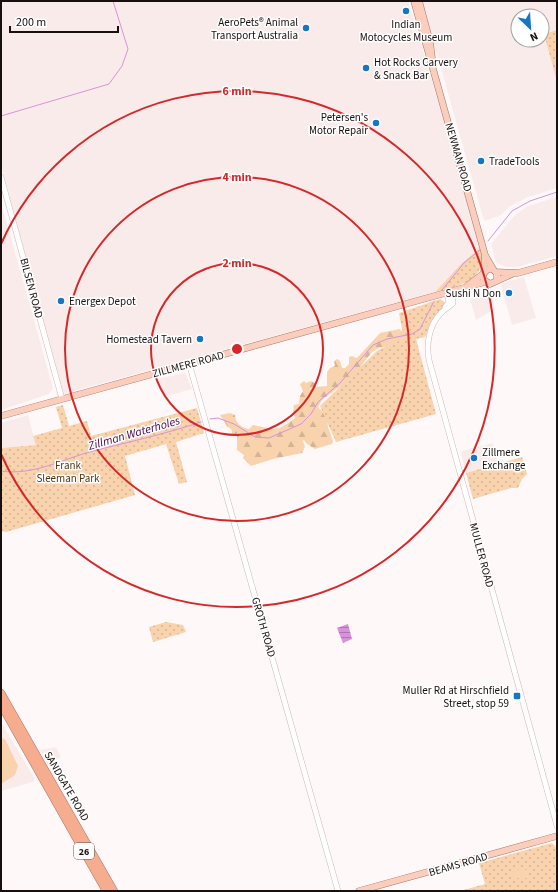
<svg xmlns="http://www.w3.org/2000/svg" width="558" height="892" viewBox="0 0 558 892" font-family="'Source Sans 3',sans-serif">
  <defs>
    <pattern id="forest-firs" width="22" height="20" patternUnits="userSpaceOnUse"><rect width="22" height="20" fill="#f8d3ad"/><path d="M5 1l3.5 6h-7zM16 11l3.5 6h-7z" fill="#d4b494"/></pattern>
    <pattern id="park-dots" width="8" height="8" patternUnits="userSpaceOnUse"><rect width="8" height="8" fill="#f8d3ad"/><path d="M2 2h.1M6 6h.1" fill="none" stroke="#d4b494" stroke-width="1.8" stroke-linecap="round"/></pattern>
    <pattern id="water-rules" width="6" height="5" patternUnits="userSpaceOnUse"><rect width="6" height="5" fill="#d991dc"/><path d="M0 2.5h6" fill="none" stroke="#af75b1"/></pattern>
  </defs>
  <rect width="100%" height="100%" fill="#fef8f8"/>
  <!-- built -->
  <path fill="#faebeb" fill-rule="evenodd" d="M 1,1 L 408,1 L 482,246 L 462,263 L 435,292 L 63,394 L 1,165 Z
    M 422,1 L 557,1 L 557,30 L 544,34 L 557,82 L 557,188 L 528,197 L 509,207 L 501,215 L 484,221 ZM 518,16 L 542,16 L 542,40 L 518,40 Z
    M 557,197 L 557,256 L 517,267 L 506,267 L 496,263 L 491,244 L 516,214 L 528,206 Z
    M 1,203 L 53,388 L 49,394 L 1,410 Z
    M 524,277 L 536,318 L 512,325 L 501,286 L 503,283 Z
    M 489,290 L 495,309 L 476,320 L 470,299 Z
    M 185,373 L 192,389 L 163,397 L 157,379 Z
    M 28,415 L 36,445 L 1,448 L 1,423 Z
    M 493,443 L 498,464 L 466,473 L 461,454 L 462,451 Z
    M 1,722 L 35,779 L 33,782 L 1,791 Z
    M 56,747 L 61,757 L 48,765 L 40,750 Z"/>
  <!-- forest -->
  <path fill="url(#forest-firs)" d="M 400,329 L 401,331 L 412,333 L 400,343 L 397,342 L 394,345 L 379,348 L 372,352 L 361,366 L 358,373 L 322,400 L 318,407 L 327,417 L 328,427 L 333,441 L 332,444 L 315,449 L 307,444 L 304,440 L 303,441 L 305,447 L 302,453 L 273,459 L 251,466 L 243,458 L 244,455 L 237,450 L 237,436 L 232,435 L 232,430 L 227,426 L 220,415 L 230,413 L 235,415 C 235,423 242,428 249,429 L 253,425 C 276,429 275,433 295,418 L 293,413 L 294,405 L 299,404 L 300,396 L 303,391 L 300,384 L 304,381 L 306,383 L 311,381 L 315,383 L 316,387 L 327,386 L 327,372 L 330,368 L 335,366 L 334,361 L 337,359 L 340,361 L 342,368 L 345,368 L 349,364 L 349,357 L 352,356 L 356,358 L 358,357 L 380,333 Z"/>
  <!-- park -->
  <path fill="url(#park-dots)" d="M 557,30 L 557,82 L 544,34 Z
    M 481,247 C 487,282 462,284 435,292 L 462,263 Z
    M 440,299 L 446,303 L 431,323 L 425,337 L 416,339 L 436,414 L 336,442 L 320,406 L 378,350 L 404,339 L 399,313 Z
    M 63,405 L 69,426 L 87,421 L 91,436 L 197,408 L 204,433 L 176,442 L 187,482 L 179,484 L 166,444 L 125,456 L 135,495 L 6,532 L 1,531 L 1,448 L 36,445 L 33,436 L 62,428 L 56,407 Z
    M 522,457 L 527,474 L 522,479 L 518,488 L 511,488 L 473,499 L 466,473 Z
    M 166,622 L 183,625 L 186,632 L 153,642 L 149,627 Z
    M 552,843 L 557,848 L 557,891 L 460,891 L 485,884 L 479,863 Z"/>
  <!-- pitch -->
  <path fill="#f8d3ad" d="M 1,738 L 5,739 L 18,766 L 15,775 L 1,784 Z
    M 513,869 L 528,870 L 528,878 L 513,878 Z"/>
  <!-- water -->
  <path fill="url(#water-rules)" d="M 348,624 L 352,639 L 343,643 L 337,628 Z"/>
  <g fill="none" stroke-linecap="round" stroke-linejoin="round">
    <!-- stream -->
    <path stroke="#d991dc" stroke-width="1" d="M 1,116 L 109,84 L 122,66 L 128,49 L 113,1
      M 488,241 L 512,211 L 530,201 L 557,192
      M 442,290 L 464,263 L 480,250
      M 210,419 L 218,418 L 234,424 L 255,437 L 269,438 L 301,424 L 311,414 L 318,402 L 340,383 L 373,345 L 387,339 L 412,334 L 420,329 L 434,301
      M 1,471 C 33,476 63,459 93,451 C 129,442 165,434 201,422"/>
    <defs>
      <path id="minor" d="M 1,177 L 62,399
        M 452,291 L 453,303 C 450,307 444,309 441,313 C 429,325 426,344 429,360 L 557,826
        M 445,307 L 449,302 L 447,293
        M 189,363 L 338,891"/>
      <path id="major" d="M 414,1 L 485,255 L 493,269
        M 419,1 L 430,42 L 432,58
        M 484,272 L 485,255
        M 496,272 L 518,273 L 557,262
        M 497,279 L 497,274 L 493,269 L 488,269 L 483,274 L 484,280 L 490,284 L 512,274
        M 467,286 L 483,274
        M 1,416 L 485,282
        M 359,891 L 557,836"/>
      <path id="highway" d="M 1,693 L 114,891
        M 1,705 L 106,891"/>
    </defs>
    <!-- minor casing -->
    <use href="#minor" stroke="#d0b5b5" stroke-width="6"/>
    <!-- major casing -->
    <use href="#major" stroke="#a87562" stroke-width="7"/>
    <!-- highway casing -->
    <use href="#highway" stroke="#a87562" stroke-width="8"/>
    <!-- minor -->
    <use href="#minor" stroke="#fff" stroke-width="5"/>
    <!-- major -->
    <use href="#major" stroke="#facdbc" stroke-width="6"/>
    <!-- highway -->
    <use href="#highway" stroke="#f6ac8f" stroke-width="7"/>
  </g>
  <!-- distance rings -->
  <g fill="none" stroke="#d62828" stroke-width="2">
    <circle cx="237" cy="349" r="86"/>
    <circle cx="237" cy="349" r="172"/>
    <path d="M1 244A258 258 0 1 1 1 454"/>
  </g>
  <!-- markers -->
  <g fill="#1776c2" stroke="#fff" stroke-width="1.5">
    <circle cx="406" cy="11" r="4"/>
    <circle cx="306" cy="28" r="4"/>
    <circle cx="366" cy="68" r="4"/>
    <circle cx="376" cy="123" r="4"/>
    <circle cx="481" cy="161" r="4"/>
    <circle cx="509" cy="293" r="4"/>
    <circle cx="61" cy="301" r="4"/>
    <circle cx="200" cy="339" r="4"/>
    <circle cx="474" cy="458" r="4"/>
    <rect x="513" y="692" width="8" height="8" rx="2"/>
  </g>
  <g text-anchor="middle" stroke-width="3" stroke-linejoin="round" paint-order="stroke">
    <!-- shield labels -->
    <rect fill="#fff" stroke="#5d5757" stroke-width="1" x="74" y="843" width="20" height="16" rx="3"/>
    <g font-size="10" font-weight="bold" fill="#180f0f">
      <text x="84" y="855">26</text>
    </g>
    <!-- poi labels -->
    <g font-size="11" fill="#180f0f" stroke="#fff" text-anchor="end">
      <text x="298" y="26">AeroPets® Animal<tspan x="298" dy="13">Transport Australia</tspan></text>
      <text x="406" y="28" text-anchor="middle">Indian<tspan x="406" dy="13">Motocycles Museum</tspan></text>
      <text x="374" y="66" text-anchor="start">Hot Rocks Carvery<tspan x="374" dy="13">&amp; Snack Bar</tspan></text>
      <text x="368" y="121">Petersen's<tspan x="368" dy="13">Motor Repair</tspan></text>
      <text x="489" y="165" text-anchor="start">TradeTools</text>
      <text x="501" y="297">Sushi N Don</text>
      <text x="69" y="305" text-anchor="start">Energex Depot</text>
      <text x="192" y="343">Homestead Tavern</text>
      <text x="482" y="456" text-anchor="start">Zillmere<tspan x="482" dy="13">Exchange</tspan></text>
      <text x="509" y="694">Muller Rd at Hirschfield<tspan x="509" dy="13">Street, stop 59</tspan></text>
    </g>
    <!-- street labels -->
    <g font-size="11" fill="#180f0f" stroke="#fff">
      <text transform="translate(459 157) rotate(74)" y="4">NEWMAN ROAD</text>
      <text transform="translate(32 288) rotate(75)" y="4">BILSEN ROAD</text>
      <text transform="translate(188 364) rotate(-15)" y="4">ZILLMERE ROAD</text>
      <text transform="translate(482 555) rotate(75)" y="4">MULLER ROAD</text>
      <text transform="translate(264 627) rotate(74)" y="4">GROTH ROAD</text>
      <text transform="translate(67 786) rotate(60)" y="4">SANDGATE ROAD</text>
      <text transform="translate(458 864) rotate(-16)" y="4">BEAMS ROAD</text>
    </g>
    <!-- park labels -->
    <g font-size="11" fill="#513412" stroke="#fff">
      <text x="68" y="469">Frank<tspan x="68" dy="13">Sleeman Park</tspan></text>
    </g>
    <!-- water labels -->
    <g font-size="12" font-style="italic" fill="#46034a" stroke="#fff">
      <text transform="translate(134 433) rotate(-16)" y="4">Zillman Waterholes</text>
    </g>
  </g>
  <circle cx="237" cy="349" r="6" fill="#d62828" stroke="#fff" stroke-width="2"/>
  <g font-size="12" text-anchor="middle" font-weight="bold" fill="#d62828" stroke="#fff" stroke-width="3" stroke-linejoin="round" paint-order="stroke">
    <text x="237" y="95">6 min</text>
    <text x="237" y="181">4 min</text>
    <text x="237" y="267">2 min</text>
  </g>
  <!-- border -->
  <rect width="558" height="892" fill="none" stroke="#180f0f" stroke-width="4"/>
  <!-- north arrow -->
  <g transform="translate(530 28) rotate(155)"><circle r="19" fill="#ffffff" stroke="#a39f9f"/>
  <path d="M0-3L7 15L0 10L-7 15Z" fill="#1776c2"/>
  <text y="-6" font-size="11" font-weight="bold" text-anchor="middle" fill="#180f0f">N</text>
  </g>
  <!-- scale -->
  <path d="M10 26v6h108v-6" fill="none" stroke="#180f0f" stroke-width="2"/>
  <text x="16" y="26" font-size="12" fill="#180f0f" stroke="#ffffff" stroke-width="3" paint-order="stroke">200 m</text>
</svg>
